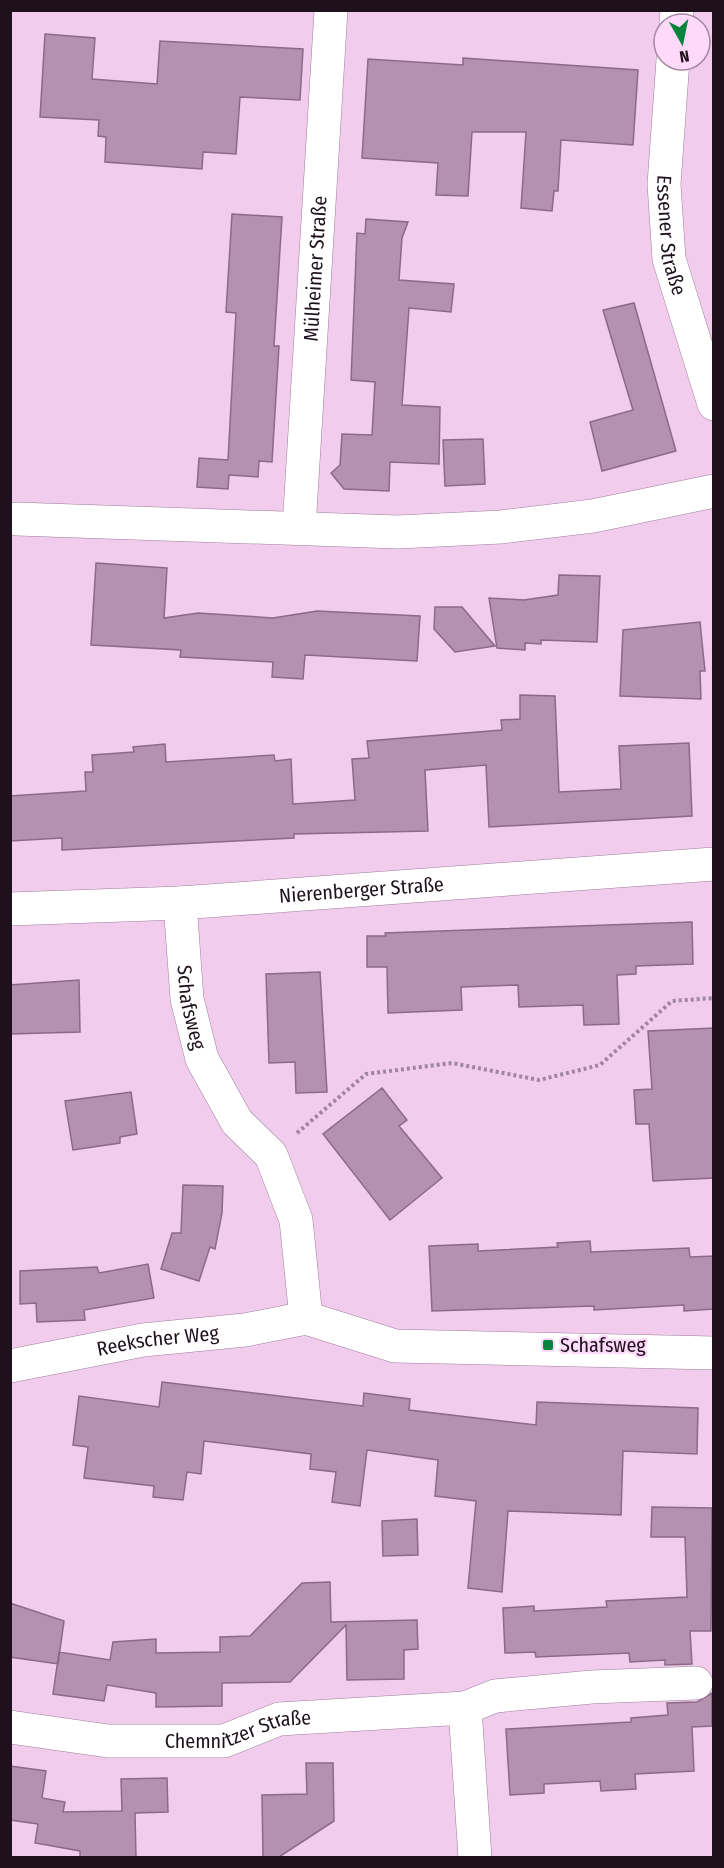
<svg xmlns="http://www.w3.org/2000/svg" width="724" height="1868" viewBox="0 0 724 1868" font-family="'Fira Sans Condensed',sans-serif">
  <rect width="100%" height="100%" fill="#f1ccec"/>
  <!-- building -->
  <path fill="#b491af" stroke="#8b6a87" stroke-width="1.5" d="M 45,34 L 95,38 L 92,79 L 157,84 L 160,41 L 303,49 L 300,100 L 240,97 L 236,154 L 203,152 L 202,169 L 105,162 L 106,137 L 98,136 L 99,120 L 40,117 Z
    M 463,58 L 638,70 L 633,145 L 561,140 L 558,191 L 554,191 L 552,211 L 521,208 L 526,132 L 472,132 L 468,196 L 436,195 L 438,163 L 362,158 L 368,59 L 463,65 Z
    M 232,214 L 282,217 L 274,346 L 279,346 L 272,462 L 259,461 L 258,477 L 229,475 L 228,489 L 197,487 L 199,458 L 228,460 L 236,313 L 226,312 Z
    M 366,219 L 408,222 L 402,238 L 399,280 L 454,284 L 451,312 L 409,308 L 402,405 L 440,407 L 439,464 L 390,462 L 389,491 L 344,489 L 331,473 L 340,465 L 342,434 L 372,435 L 375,382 L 351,380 L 357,233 L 365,234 Z
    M 634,303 L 676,451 L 602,471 L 590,422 L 633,410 L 603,310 Z
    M 483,439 L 485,484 L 445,486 L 443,440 Z
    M 96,563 L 167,568 L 164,618 L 198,613 L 273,618 L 317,611 L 420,616 L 417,661 L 305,655 L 303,679 L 272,677 L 273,662 L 180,657 L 181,650 L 91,645 Z
    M 559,575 L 600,576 L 597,642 L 541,640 L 541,644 L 525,643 L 525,650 L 497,648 L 489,598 L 524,600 L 558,595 Z
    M 435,607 L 462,607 L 495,646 L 455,652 L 434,629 Z
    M 700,622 L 705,671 L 700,671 L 701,699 L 620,696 L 623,630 Z
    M 520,695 L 555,696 L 559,792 L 621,789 L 619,746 L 689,743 L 692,816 L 489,827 L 486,765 L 425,770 L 428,831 L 294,834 L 294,838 L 62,850 L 62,838 L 10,841 L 10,796 L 86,791 L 85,772 L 93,772 L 92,755 L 134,752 L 133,747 L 165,744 L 166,762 L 274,755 L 275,761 L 291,759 L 293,804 L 355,800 L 352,759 L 369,758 L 367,741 L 502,730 L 501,720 L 520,719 Z
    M 692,922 L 693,964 L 636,966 L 636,974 L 617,975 L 619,1024 L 584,1025 L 583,1005 L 519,1007 L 518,985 L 461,987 L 462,1010 L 388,1013 L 387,967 L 367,967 L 367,936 L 386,936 L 385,933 Z
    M 320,972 L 327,1092 L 296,1093 L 295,1062 L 269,1063 L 266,974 Z
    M 79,980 L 80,1032 L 10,1034 L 10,985 Z
    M 714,1028 L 714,1178 L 653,1181 L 649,1124 L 636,1124 L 634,1090 L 652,1089 L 648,1031 Z
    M 382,1088 L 407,1120 L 399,1126 L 442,1178 L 390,1220 L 323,1134 Z
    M 131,1092 L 137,1134 L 120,1137 L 120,1143 L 73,1150 L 65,1101 Z
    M 183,1185 L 223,1186 L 222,1213 L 215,1249 L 210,1247 L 199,1281 L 161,1269 L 172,1233 L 181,1233 Z
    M 590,1241 L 591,1252 L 689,1248 L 690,1257 L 714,1256 L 714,1309 L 684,1311 L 684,1305 L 594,1310 L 594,1306 L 432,1311 L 429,1246 L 478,1244 L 478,1251 L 558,1247 L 557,1243 Z
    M 148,1264 L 154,1298 L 84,1310 L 85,1320 L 37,1322 L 36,1303 L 20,1304 L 20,1271 L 97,1267 L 99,1273 Z
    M 162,1382 L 363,1406 L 364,1393 L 410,1399 L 409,1410 L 536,1425 L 537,1402 L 698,1408 L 697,1454 L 623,1451 L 621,1515 L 508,1511 L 502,1592 L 468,1588 L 476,1501 L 435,1496 L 438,1460 L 367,1450 L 360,1506 L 332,1502 L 336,1472 L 310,1469 L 311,1454 L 204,1441 L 201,1474 L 187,1472 L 183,1500 L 153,1497 L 154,1486 L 84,1478 L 88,1447 L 73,1445 L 79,1396 L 159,1407 Z
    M 652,1507 L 712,1508 L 711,1631 L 690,1631 L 692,1664 L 665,1665 L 665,1660 L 630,1662 L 629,1653 L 536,1657 L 535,1652 L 505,1653 L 503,1608 L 534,1606 L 534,1611 L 607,1607 L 606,1601 L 687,1597 L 685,1537 L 651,1537 Z
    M 417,1519 L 418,1555 L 383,1556 L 382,1521 Z
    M 330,1582 L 331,1622 L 417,1620 L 418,1649 L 404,1650 L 404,1679 L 347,1680 L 346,1625 L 290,1682 L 222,1683 L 222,1706 L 156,1707 L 156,1693 L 107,1685 L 104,1701 L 53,1694 L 59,1652 L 110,1660 L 113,1642 L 156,1639 L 156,1653 L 220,1652 L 220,1637 L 250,1636 L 302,1583 Z
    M 10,1603 L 64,1621 L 58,1664 L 10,1657 Z
    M 712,1693 L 712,1726 L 692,1727 L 694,1771 L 635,1774 L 636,1789 L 601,1791 L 600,1781 L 544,1784 L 544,1793 L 510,1795 L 506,1729 L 631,1722 L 631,1718 L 668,1715 L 667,1703 L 697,1702 Z
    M 306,1763 L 333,1763 L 334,1821 L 279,1857 L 263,1857 L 262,1795 L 307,1794 Z
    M 10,1766 L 46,1771 L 42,1798 L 65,1802 L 63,1812 L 122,1811 L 121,1779 L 167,1778 L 168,1812 L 135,1813 L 136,1857 L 80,1857 L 80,1851 L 35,1843 L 38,1824 L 10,1820 Z"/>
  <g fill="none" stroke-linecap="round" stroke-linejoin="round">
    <defs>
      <g id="minor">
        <path d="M 676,24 L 677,10"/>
        <path id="s1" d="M 673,60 L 664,184 L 669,259 L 714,404"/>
        <path d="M 17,519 L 398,532 L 501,527 L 593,516 L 714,491"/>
        <path id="s2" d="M 299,528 L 331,10"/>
        <path id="s3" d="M 180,903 L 187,999 L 202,1059 L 237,1122 L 271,1155 L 296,1220 L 306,1318"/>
        <path id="s4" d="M 10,909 L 180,903 L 714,864"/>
        <path id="s5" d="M 10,1366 L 143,1340 L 245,1330 L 306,1318 L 395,1346 L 714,1353"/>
        <path d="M 465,1708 L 495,1696 L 592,1687 L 696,1683"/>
        <path id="s6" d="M 10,1727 L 108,1741 L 224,1741 L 279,1719 L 465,1708 L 475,1858"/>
      </g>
    </defs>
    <!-- minor casing -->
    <use href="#minor" stroke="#a07e9c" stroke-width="34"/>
    <!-- path -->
    <path stroke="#a0859d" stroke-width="4" stroke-dasharray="3 3" stroke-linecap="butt" d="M 297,1133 L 366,1074 L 452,1063 L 539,1080 L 600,1065 L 672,1001 L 714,998"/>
    <!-- minor -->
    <use href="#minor" stroke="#fff" stroke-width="33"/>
  </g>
  <!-- markers -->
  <rect fill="#08843e" stroke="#ffd9fa" stroke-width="2" x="542" y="1339" width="12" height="12" rx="3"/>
  <g text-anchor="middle" stroke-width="4.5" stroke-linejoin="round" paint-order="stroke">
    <!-- street labels -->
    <g font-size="20" fill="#1e111c" stroke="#ffd9fa">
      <text dy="7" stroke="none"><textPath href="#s1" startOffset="176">Essener Straße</textPath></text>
      <text dy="7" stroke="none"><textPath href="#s2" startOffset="260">Mülheimer Straße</textPath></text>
      <text dy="7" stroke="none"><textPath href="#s4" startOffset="352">Nierenberger Straße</textPath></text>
      <text dy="7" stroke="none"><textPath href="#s3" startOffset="105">Schafsweg</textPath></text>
      <text dy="7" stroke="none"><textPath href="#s5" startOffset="150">Reekscher Weg</textPath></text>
      <text dy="7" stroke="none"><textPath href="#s6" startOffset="231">Chemnitzer Straße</textPath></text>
    </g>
    <!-- poi labels -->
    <g font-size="20" fill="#1e111c" stroke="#ffd9fa" text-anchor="start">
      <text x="560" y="1352">Schafsweg</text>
    </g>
  </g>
  <!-- border -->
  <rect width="724" height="1868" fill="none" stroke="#1e111c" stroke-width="24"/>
  <!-- north arrow -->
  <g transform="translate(682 42) rotate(171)"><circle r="28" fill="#ffd9fa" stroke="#a589a1" stroke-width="1.5"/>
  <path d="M0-4.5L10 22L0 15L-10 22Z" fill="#08843e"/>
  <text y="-9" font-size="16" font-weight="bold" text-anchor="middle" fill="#1e111c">N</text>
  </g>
</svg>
